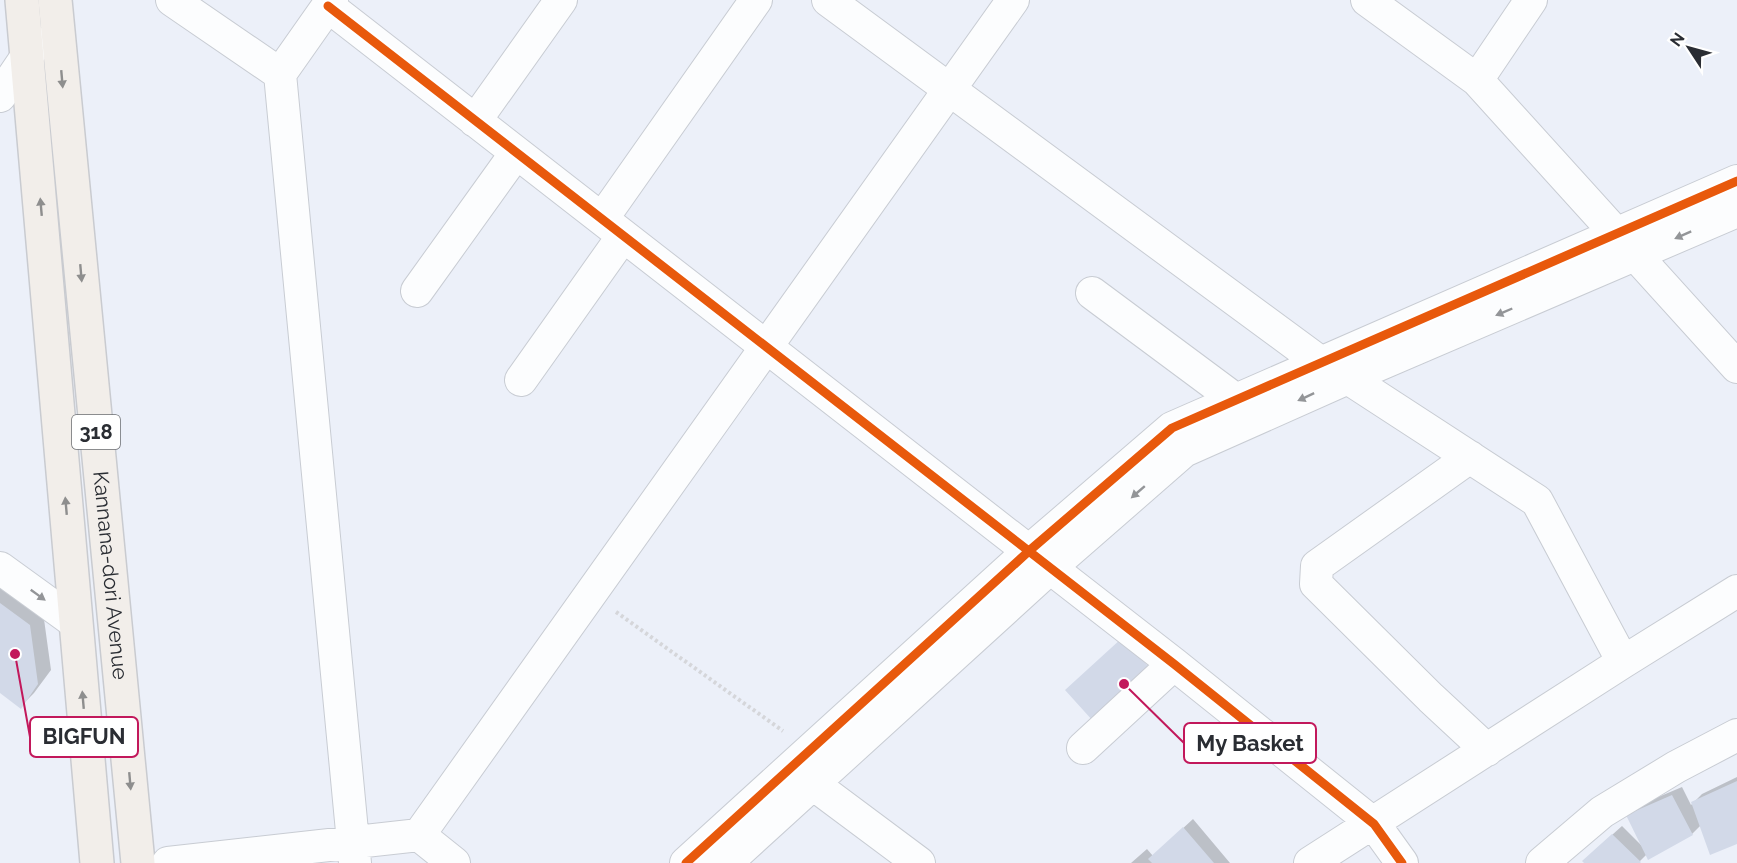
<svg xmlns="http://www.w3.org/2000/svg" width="1737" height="863" viewBox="0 0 1737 863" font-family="Raleway,sans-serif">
  <rect width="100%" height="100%" fill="#ecf0f9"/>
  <!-- shadow -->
  <path fill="#0003" d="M 0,580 L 43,612 L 51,670 L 34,693 L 20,707 L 0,691 Z
    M 1737,777 L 1737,843 L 1701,825 L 1692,834 L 1647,854 L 1638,863 L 1586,863 L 1593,852 L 1622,826 L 1642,846 L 1628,815 L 1637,806 L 1682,787 L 1691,805 L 1702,794 Z
    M 1193,819 L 1230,863 L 1131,863 L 1147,849 L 1153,856 Z"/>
  <!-- building -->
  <path fill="#d2d9e8" d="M 0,603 L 30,625 L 38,684 L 21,709 L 0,693 Z
    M 1122,638 L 1150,668 L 1093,721 L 1065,690 Z
    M 1737,781 L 1737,844 L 1710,855 L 1691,802 Z
    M 1672,795 L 1693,835 L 1648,860 L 1626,815 Z
    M 1183,827 L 1214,863 L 1152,863 L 1148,859 Z
    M 1612,834 L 1641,862 L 1640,863 L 1584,863 L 1582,861 Z"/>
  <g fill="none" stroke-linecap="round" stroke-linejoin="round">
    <defs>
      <path id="minor" d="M 172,0 L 280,74 L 355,863
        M 828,0 L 1321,363 L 1348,378 L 1537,501 L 1623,662
        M 1367,0 L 1477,80 L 1737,367
        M 328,6 L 1174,664 L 1374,824 L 1402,863
        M 280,74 L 332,0
        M 1477,80 L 1531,0
        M 0,96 L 36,43
        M 475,121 L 561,0
        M 602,219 L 756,0
        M 417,291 L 516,153
        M 1092,293 L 1236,400
        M 521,380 L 623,236
        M 1470,457 L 1317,566 L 1316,584 L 1431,698 L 1487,750
        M 0,568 L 76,623
        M 1083,748 L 1174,664
        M 797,772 L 919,863
        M 419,835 L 1013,0
        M 168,863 L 419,835 L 454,863
        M 686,863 L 1029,551 L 1172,428 L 1737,181
        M 726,863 L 1050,568 L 1184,451 L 1348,378 L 1737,211
        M 1310,863 L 1623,662 L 1737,591
        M 1542,863 L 1602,812 L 1676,767 L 1737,735"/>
      <g id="major">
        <path d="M 22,0 L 97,863"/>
        <path id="s1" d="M 55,0 L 138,863"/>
      </g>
    </defs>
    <!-- minor casing -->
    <use href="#minor" stroke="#c8ccd3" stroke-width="34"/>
    <!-- major casing -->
    <use href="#major" stroke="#c9cbd0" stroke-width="36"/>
    <!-- path -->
    <path stroke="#d5d6da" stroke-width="4" stroke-dasharray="3 3" stroke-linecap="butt" d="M 616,612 L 783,731"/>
    <!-- minor -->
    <use href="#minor" stroke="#fcfdfe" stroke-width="32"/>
    <!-- major -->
    <use href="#major" stroke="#f2eeea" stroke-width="33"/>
    <defs>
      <path id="cycleway" d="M 328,6 L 1174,664 L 1374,824 L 1402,863
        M 686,863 L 1029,551 L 1172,428 L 1737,181"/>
    </defs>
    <!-- cycleway casing -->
    <use href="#cycleway" stroke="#fff" stroke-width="13"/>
    <!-- cycleway -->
    <use href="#cycleway" stroke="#e8590c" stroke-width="9"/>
  </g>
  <!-- one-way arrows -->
  <defs><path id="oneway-solid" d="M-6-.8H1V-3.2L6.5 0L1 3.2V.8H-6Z" transform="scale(1.5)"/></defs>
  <g fill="#8e8e8e">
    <use href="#oneway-solid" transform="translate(62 79) rotate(85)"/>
    <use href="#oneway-solid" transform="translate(41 207) rotate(-95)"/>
    <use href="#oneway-solid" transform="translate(81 273) rotate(85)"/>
    <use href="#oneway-solid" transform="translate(66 506) rotate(-95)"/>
    <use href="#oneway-solid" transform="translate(83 700) rotate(-95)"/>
    <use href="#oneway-solid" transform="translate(130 781) rotate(85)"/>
  </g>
  <g fill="#939598">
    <use href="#oneway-solid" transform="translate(1683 235) rotate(156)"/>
    <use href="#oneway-solid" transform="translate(1504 312) rotate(157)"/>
    <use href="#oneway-solid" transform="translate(1306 397) rotate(155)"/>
    <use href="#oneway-solid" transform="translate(1138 492) rotate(139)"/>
    <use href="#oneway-solid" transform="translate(38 595) rotate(36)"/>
  </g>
  <g text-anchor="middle" stroke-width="4.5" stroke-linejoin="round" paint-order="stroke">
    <!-- shield labels -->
    <rect fill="#fff" stroke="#6a6c70" stroke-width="1.5" x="72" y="415" width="48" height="34" rx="4.5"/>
    <g font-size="20" font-weight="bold" fill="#2a2d33">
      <text x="96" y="439">318</text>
    </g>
    <!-- street labels -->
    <g font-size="21" fill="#2a2d33" stroke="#fff">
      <text dy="7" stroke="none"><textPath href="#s1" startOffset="578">Kannana-dori Avenue</textPath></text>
    </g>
  </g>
  <!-- callouts -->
  <path fill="none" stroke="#c2185b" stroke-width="2" d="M15 654L30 737M1124 684L1184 743"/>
  <g fill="#c2185b" stroke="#fff" stroke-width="2">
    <circle cx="15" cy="654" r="6"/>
    <circle cx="1124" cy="684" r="6"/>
  </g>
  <g fill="#fff" stroke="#c2185b" stroke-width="2">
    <rect x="30" y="717" width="108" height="40" rx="6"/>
    <rect x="1184" y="723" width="132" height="40" rx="6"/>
  </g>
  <g font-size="22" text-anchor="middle" font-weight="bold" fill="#2a2d33">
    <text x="84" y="744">BIGFUN</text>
    <text x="1250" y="751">My Basket</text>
  </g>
  <!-- north arrow -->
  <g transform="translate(1689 48) rotate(306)" stroke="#ffffff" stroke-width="4.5" paint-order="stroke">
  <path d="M0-4.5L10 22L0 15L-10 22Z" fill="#2a2d33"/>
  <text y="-9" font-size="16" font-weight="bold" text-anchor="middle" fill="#2a2d33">N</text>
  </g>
</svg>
